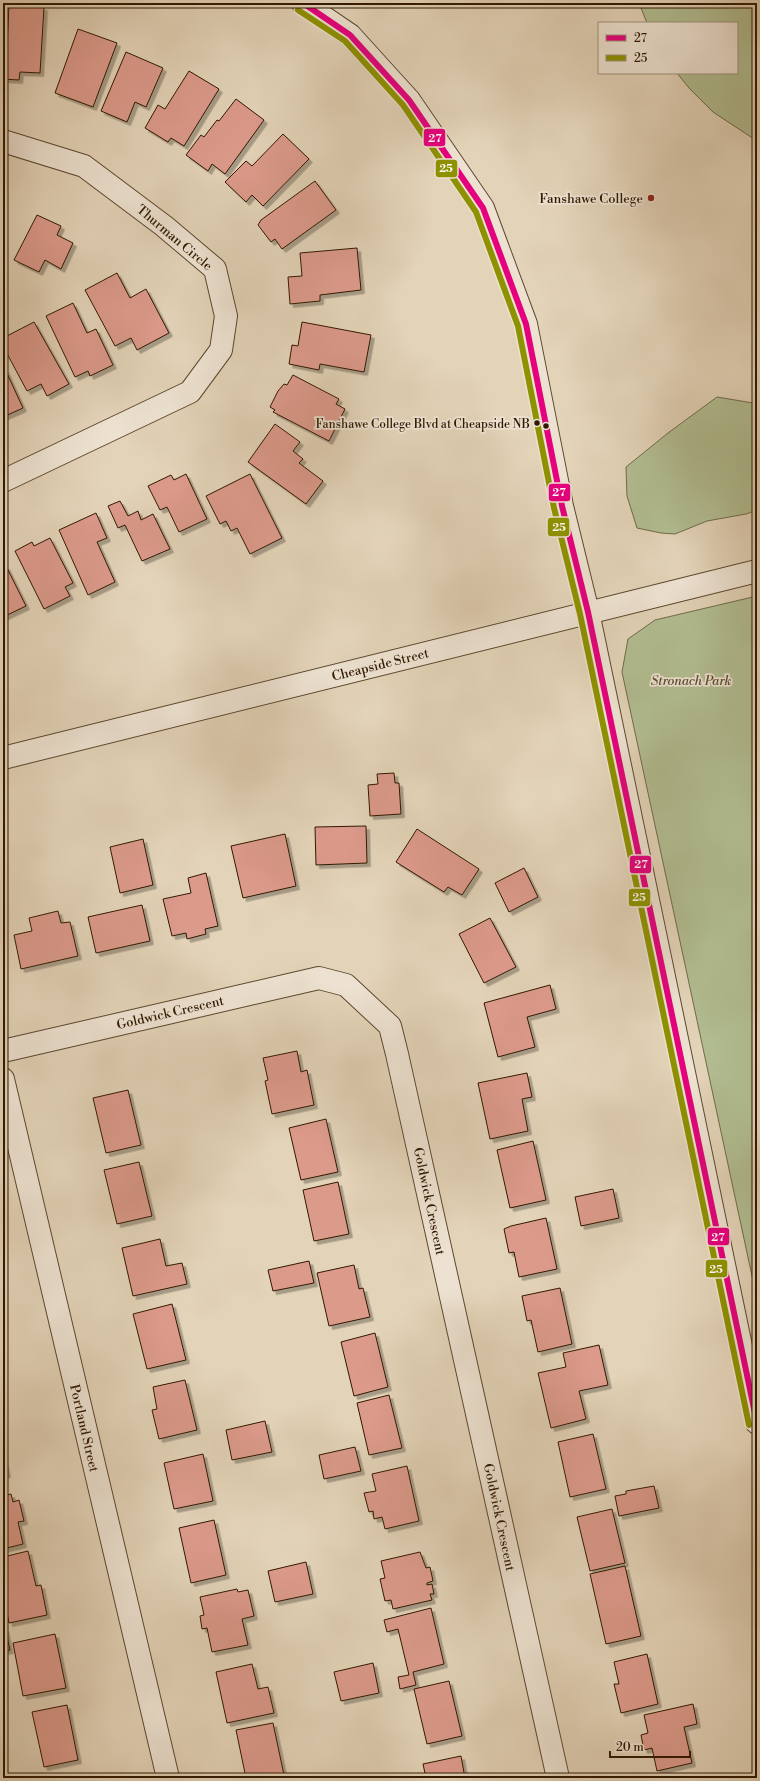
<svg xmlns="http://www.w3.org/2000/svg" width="760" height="1781" viewBox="0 0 760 1781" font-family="'Libre Bodoni',serif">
  <defs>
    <filter id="shadow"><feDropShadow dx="3.5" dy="3.5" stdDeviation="0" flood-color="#0004"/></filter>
  </defs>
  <rect width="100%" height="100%" fill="#e3d3b8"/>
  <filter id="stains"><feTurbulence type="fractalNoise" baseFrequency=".005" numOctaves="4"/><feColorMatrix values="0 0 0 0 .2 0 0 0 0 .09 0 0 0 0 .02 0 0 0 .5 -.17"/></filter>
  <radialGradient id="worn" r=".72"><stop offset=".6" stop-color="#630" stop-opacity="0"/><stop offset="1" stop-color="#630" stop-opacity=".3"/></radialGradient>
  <!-- green -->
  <path fill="#b1bd91" stroke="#706a48" d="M 639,3 L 757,3 L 757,141 L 713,112 L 689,88 L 677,73 L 737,73 L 737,23 L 647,23 Z
    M 717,397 L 753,403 L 757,402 L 757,510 L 746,514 L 707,521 L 675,534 L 661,533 L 637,528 L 627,496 L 626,467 L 668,433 Z
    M 757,596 L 757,1299 L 622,672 L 628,639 L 655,620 Z"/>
  <!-- building -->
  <path fill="#dc9a8b" stroke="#301800" filter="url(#shadow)" d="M 9,5 L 44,7 L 40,73 L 20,72 L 19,80 L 3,79 L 3,46 L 7,46 Z
    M 78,29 L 117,43 L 93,107 L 55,93 Z
    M 126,52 L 163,68 L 146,107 L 135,102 L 127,122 L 101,111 Z
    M 189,71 L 219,89 L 184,146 L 171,138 L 168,142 L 145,128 L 158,105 L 165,109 Z
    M 236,99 L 264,120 L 225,174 L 212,164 L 208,171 L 186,155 L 201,135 L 204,137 L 217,120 L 219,121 Z
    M 283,134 L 309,159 L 263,206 L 252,195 L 246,202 L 225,182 L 246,161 L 252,166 Z
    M 315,181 L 336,210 L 282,249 L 275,239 L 271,242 L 258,225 L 261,220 Z
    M 37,215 L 61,226 L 57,235 L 73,243 L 61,269 L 45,260 L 39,272 L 14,260 Z
    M 357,248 L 361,290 L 320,295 L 320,301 L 290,304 L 288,277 L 302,276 L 300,253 Z
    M 117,273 L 130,298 L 146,289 L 169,333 L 137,350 L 131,338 L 115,346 L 85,290 Z
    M 73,303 L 87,333 L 96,329 L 113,365 L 90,376 L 88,371 L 75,377 L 46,316 Z
    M 34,322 L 69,384 L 47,396 L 41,384 L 27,391 L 3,346 L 3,338 Z
    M 302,322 L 371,335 L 364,372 L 320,364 L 319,370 L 289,364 L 292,345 L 298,346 Z
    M 5,369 L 23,408 L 3,417 L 3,370 Z
    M 293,375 L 339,399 L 336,404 L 345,409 L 329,441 L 273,412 L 275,410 L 270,407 L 278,391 L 284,384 L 287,385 Z
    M 275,424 L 300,442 L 293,451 L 303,459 L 299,463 L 323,481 L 306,504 L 248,462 Z
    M 186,474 L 207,519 L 179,532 L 167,507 L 160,510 L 148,486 L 171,475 L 174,480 Z
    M 250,474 L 282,538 L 250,554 L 237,528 L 231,531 L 226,521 L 220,524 L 206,496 Z
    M 120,501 L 128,516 L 138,511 L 141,520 L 153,514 L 170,549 L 142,561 L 125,525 L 118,528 L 108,506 Z
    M 96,513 L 107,538 L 97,542 L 115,582 L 88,595 L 59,530 Z
    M 50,538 L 73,583 L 65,587 L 70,596 L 44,609 L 15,551 L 32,542 L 34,546 Z
    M 6,566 L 26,606 L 3,617 L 3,567 Z
    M 394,773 L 395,783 L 399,783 L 401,814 L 370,816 L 368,785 L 378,784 L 377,774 Z
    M 366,826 L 367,863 L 316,865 L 315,827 Z
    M 417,829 L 479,869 L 462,895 L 448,887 L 444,892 L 396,862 Z
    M 285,834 L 296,886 L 243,898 L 231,846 Z
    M 143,839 L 153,885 L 120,893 L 110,847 Z
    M 524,868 L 538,897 L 509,912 L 495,883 Z
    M 206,873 L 218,926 L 205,929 L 206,934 L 187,939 L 186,933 L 172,936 L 163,899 L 191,893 L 188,878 Z
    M 142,905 L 150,941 L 96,953 L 88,917 Z
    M 58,911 L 61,923 L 70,922 L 78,956 L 21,969 L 14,935 L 32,931 L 29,918 Z
    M 490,918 L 516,967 L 484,983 L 459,934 Z
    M 550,985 L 556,1009 L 527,1017 L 535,1047 L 498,1057 L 484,1003 Z
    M 297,1051 L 301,1072 L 307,1070 L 314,1105 L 272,1114 L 265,1081 L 268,1080 L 263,1058 Z
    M 527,1073 L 532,1097 L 522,1099 L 528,1131 L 490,1139 L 478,1083 Z
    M 128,1090 L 141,1145 L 106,1153 L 93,1098 Z
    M 326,1119 L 338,1172 L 301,1180 L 289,1128 Z
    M 533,1141 L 546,1200 L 510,1208 L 497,1150 Z
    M 139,1162 L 152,1216 L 117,1224 L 104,1170 Z
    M 338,1182 L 349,1234 L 314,1241 L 303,1190 Z
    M 613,1189 L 619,1218 L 581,1226 L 575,1197 Z
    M 546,1218 L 557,1269 L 519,1277 L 514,1252 L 509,1253 L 504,1229 L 511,1226 Z
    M 160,1239 L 166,1266 L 182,1263 L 187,1284 L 133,1296 L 122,1248 Z
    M 309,1261 L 314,1283 L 273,1291 L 268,1270 Z
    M 354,1265 L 359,1289 L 363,1288 L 370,1317 L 329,1326 L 317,1273 Z
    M 560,1288 L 572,1344 L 538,1352 L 531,1320 L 527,1321 L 522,1296 Z
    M 172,1304 L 186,1360 L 147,1369 L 133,1314 Z
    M 375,1333 L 388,1387 L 354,1396 L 341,1342 Z
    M 599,1345 L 608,1385 L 579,1391 L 586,1419 L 551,1428 L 538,1373 L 566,1367 L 563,1353 Z
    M 185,1380 L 197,1430 L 159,1439 L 152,1410 L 157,1409 L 153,1387 Z
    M 389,1395 L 402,1448 L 369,1455 L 357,1403 Z
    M 265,1421 L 272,1452 L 232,1460 L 226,1430 Z
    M 593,1434 L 606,1489 L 570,1497 L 558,1442 Z
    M 355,1447 L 361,1471 L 324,1479 L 319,1455 Z
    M 203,1454 L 213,1501 L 174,1509 L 164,1463 Z
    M 3,1455 L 7,1474 L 3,1475 Z
    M 407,1466 L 419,1521 L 385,1529 L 382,1517 L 374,1519 L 373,1511 L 369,1512 L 364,1493 L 376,1491 L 372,1474 Z
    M 654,1486 L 659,1508 L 619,1516 L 615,1496 L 626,1494 L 626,1491 Z
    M 11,1494 L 13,1502 L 19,1500 L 24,1521 L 18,1522 L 23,1544 L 3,1549 L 3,1496 Z
    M 612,1509 L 625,1563 L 590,1571 L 577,1517 Z
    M 214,1520 L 226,1575 L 191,1583 L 179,1528 Z
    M 28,1551 L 36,1586 L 41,1585 L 47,1615 L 9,1623 L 3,1593 L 3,1557 Z
    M 420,1552 L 426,1568 L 430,1567 L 433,1581 L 427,1583 L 427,1585 L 432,1584 L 434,1594 L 430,1594 L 432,1600 L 393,1609 L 391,1600 L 385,1601 L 380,1579 L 385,1578 L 381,1561 Z
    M 306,1562 L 313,1594 L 275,1602 L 268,1571 Z
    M 625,1566 L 641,1636 L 606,1644 L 590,1574 Z
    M 237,1589 L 238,1592 L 248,1590 L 254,1616 L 242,1619 L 248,1645 L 212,1652 L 207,1628 L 202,1629 L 200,1616 L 204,1615 L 200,1597 Z
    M 431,1608 L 444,1664 L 413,1672 L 416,1685 L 400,1689 L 398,1677 L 409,1675 L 398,1629 L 387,1632 L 384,1620 Z
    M 3,1628 L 5,1628 L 10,1650 L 3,1651 Z
    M 55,1634 L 66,1688 L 23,1696 L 13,1643 Z
    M 647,1654 L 658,1704 L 621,1713 L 614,1684 L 619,1684 L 614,1662 Z
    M 373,1663 L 379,1693 L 341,1701 L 334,1672 Z
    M 252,1664 L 258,1689 L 268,1687 L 274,1713 L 227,1723 L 216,1672 Z
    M 449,1681 L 462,1736 L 427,1744 L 414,1689 Z
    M 693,1704 L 697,1724 L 684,1727 L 692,1763 L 657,1771 L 652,1748 L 644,1750 L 641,1735 L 648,1733 L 644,1715 Z
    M 67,1705 L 78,1760 L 44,1767 L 32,1712 Z
    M 273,1723 L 284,1775 L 271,1778 L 246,1778 L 236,1730 Z
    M 461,1756 L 465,1778 L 426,1778 L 423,1764 Z"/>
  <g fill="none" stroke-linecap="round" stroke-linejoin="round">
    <defs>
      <path id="minor" d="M 303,3 L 350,35 L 409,100 L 483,208 L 526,324 L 562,506 L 588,612 L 757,1423
        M 3,141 L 84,166 L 164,226 L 215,269 L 226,316 L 221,350 L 190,392 L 3,481
        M 3,758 L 757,571
        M 3,1051 L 319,978 L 346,985 L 390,1026 L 397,1054 L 558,1778
        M 3,1079 L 168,1778"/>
    </defs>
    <!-- minor casing -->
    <use href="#minor" stroke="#5d472e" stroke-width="24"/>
    <!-- minor -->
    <use href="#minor" stroke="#ede2d1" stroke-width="22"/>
    <defs>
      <path id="bus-1" d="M 303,3 L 350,35 L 409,100 L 483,208 L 526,324 L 562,506 L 588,612 L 757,1423"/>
      <path id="bus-2" d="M 298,10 L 345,41 L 403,105 L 476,212 L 518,326 L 554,508 L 580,614 L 749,1425"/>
    </defs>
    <!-- bus-1 casing -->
    <use href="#bus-1" stroke="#ede2d1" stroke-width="9"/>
    <!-- bus-2 casing -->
    <use href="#bus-2" stroke="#ede2d1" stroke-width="9"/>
    <!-- bus-1 -->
    <use href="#bus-1" stroke="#e5007d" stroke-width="6"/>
    <!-- bus-2 -->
    <use href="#bus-2" stroke="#8e9100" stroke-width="6"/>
  </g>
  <!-- markers -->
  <circle fill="#8f2418" stroke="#ede2d1" stroke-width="1.5" cx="651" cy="198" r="4"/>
  <g fill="#301800" stroke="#ede2d1" stroke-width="1.5">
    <circle cx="537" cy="423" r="3.5"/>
    <circle cx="546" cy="426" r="3.5"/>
  </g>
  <g text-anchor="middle" stroke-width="3.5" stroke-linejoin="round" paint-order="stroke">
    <!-- bus labels -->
    <g font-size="12" fill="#301800" stroke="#ede2d1" text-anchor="end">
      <text x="530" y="428">Fanshawe College Blvd at Cheapside NB</text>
    </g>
    <!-- poi labels -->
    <g font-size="13" fill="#301800" stroke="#ede2d1" text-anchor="end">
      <text x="643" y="203">Fanshawe College</text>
    </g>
    <!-- street labels -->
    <g font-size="13" fill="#301800" stroke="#ede2d1">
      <text transform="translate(175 237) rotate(40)" y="5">Thurman Circle</text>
      <text transform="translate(380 664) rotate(-14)" y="5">Cheapside Street</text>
      <text transform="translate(170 1012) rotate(-13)" y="5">Goldwick Crescent</text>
      <text transform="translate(430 1201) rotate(78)" y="5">Goldwick Crescent</text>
      <text transform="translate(85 1428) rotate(77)" y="5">Portland Street</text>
      <text transform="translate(500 1517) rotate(78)" y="5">Goldwick Crescent</text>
    </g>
    <!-- park labels -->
    <g font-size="13" font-style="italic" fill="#574a2c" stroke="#ede2d1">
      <text x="691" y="685">Stronach Park</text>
    </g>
  </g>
  <g stroke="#ede2d1" stroke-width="1.5">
    <rect x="423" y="128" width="23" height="19" rx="4" fill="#e5007d"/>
    <rect x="435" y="159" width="23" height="19" rx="4" fill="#8e9100"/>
    <rect x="548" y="483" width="23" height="19" rx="4" fill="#e5007d"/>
    <rect x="547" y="517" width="23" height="20" rx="4" fill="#8e9100"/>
    <rect x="629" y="855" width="23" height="19" rx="4" fill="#e5007d"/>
    <rect x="628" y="888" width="23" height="19" rx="4" fill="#8e9100"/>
    <rect x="707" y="1227" width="23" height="19" rx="4" fill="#e5007d"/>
    <rect x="705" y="1259" width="23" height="19" rx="4" fill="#8e9100"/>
  </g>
  <g font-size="11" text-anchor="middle" font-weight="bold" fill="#fff">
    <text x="435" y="142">27</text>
    <text x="446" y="172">25</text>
    <text x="559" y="496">27</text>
    <text x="559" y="531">25</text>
    <text x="641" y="868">27</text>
    <text x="639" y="901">25</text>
    <text x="718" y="1241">27</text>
    <text x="716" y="1273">25</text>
  </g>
  <!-- margin -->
  <rect width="760" height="1781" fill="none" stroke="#e3d3b8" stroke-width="16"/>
  <rect x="4" y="4" width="752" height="1773" fill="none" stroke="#301800" stroke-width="2"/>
  <rect x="8" y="8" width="744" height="1765" fill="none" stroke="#301800"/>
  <!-- legend -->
  <rect x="598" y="22" width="140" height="52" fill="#ede2d1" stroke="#a1917d"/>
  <rect x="606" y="35" width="20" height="6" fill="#e5007d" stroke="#a1917d"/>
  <text x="634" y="42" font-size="12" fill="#301800">27</text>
  <rect x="606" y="55" width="20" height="6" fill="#8e9100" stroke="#a1917d"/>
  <text x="634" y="62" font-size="12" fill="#301800">25</text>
  <!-- scale -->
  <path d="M610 1751v6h80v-6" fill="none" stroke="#301800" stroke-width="2"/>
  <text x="616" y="1751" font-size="12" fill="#301800" stroke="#ede2d1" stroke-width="3" paint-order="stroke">20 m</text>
  <rect width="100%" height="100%" filter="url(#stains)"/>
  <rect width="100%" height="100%" fill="url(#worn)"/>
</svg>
